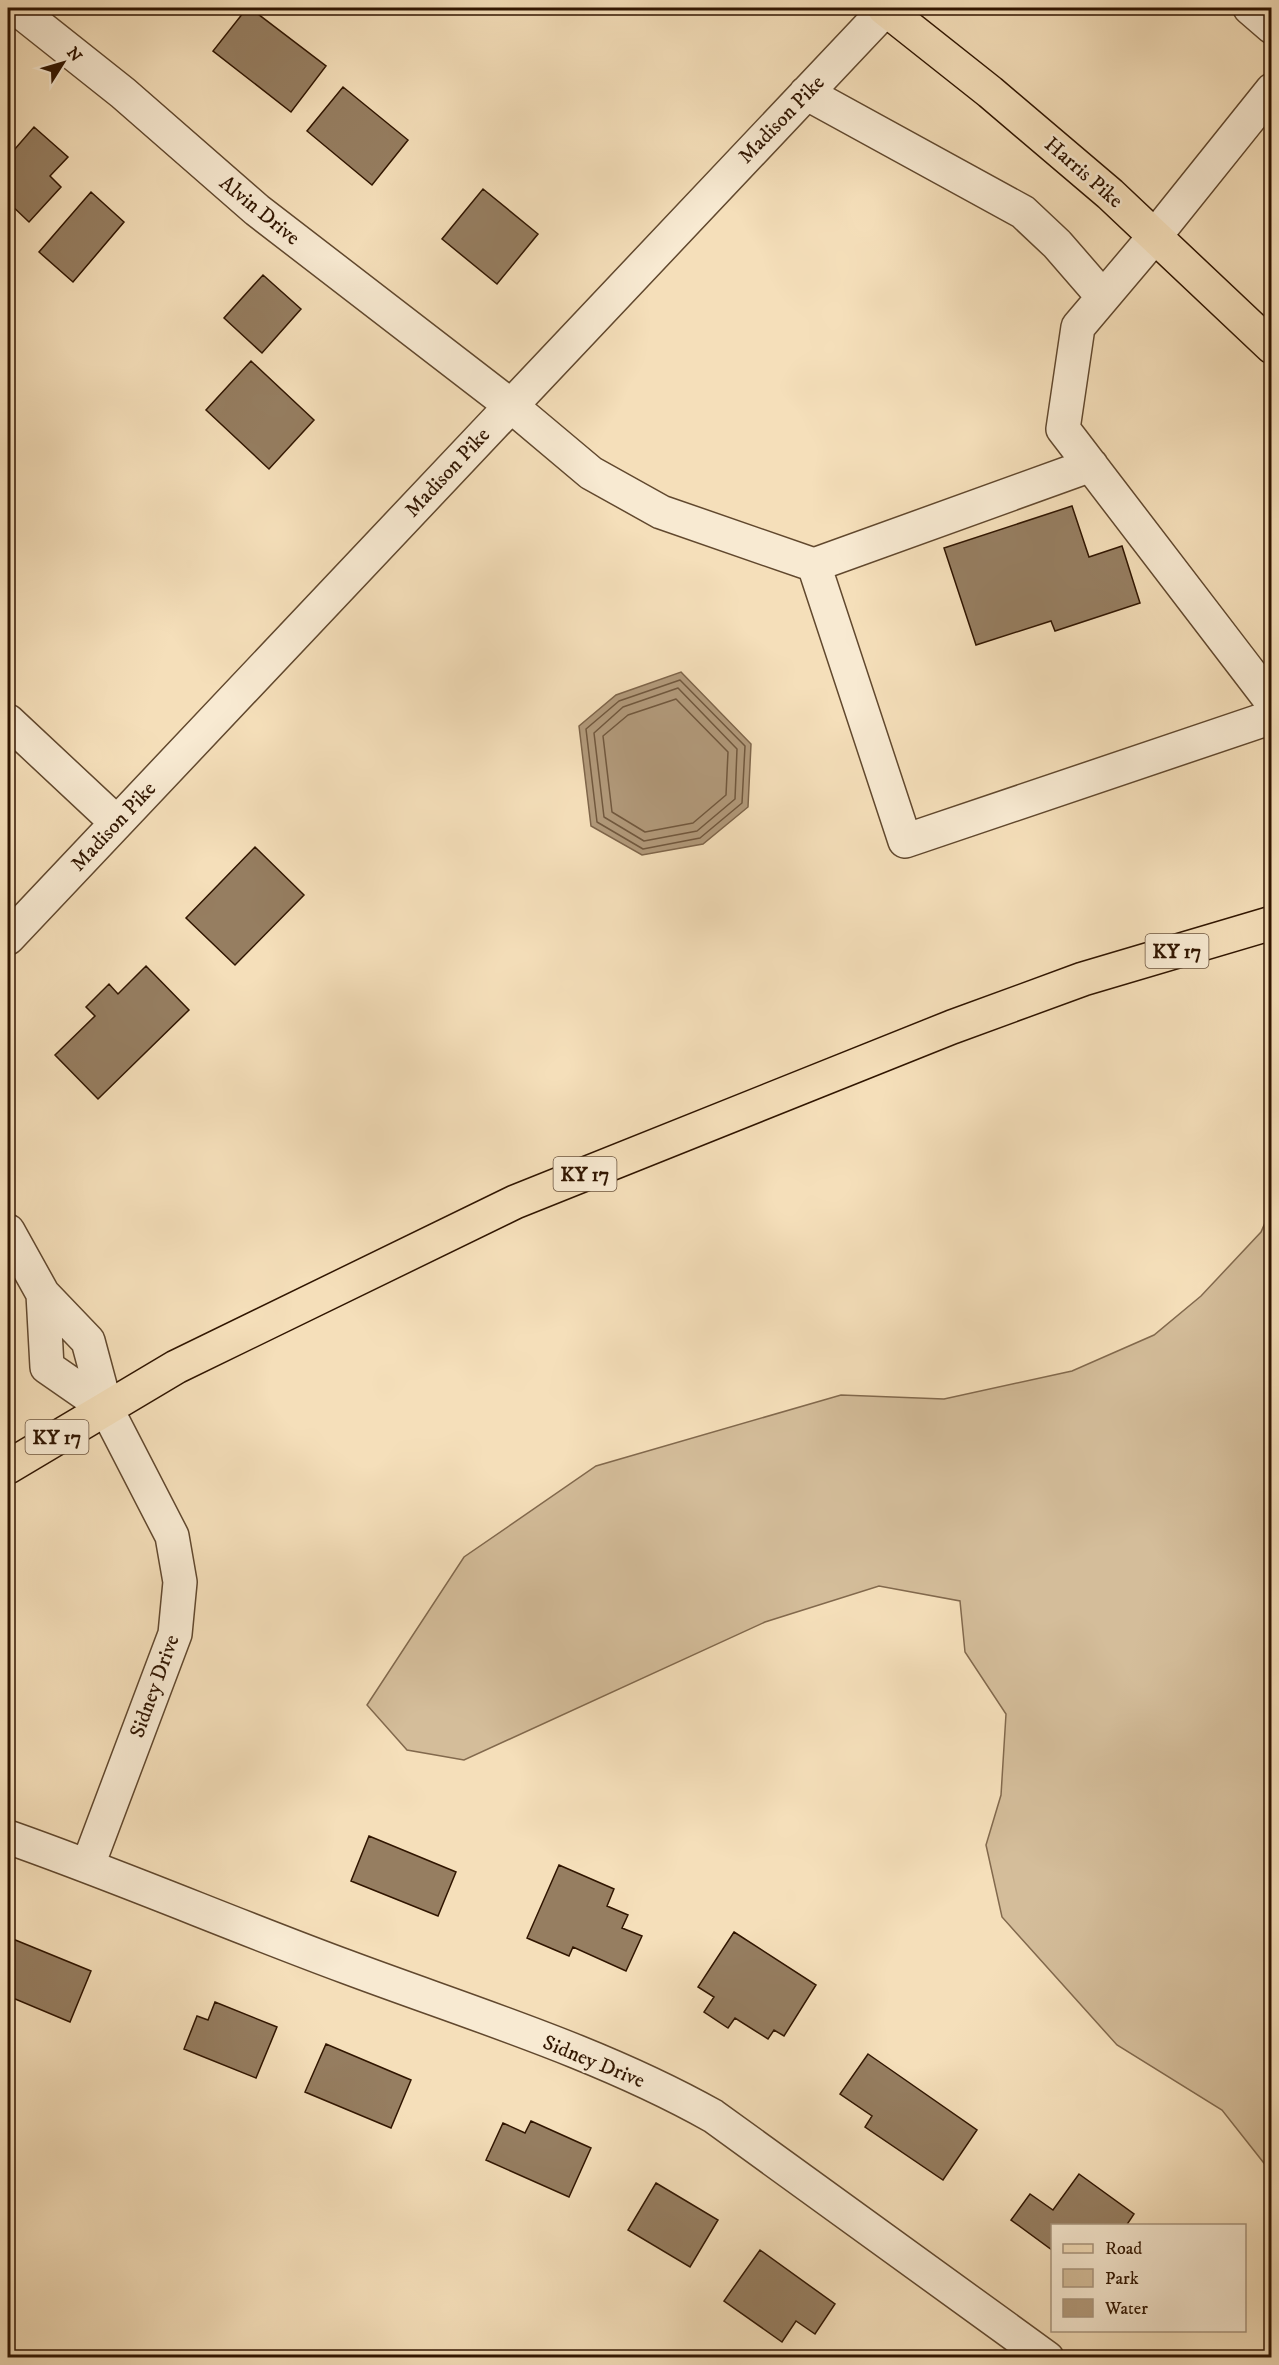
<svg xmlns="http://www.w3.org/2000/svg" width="1279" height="2365" viewBox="0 0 1279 2365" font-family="'IM FELL DW Pica',serif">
  <rect width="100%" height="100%" fill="#f5dfba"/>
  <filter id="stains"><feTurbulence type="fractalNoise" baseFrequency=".00333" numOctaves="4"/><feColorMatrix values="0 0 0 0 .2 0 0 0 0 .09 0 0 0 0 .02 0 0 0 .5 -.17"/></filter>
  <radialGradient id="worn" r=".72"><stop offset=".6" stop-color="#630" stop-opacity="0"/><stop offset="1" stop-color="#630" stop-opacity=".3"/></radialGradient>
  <!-- green -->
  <path fill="#d4bd9a" stroke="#82694d" stroke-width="1.5" d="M 1271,1209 L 1271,2172 L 1222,2110 L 1117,2045 L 1002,1917 L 986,1845 L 1001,1795 L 1006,1714 L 965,1652 L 960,1601 L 879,1586 L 765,1622 L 464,1760 L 407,1750 L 367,1705 L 464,1557 L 596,1466 L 841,1395 L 944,1399 L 1072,1371 L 1154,1335 L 1201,1296 L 1261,1232 Z"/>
  <!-- water -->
  <path fill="#b29a7b" stroke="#7e654a" stroke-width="1.5" d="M 681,672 L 751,744 L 748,807 L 703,844 L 642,855 L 591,826 L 579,726 L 616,695 Z"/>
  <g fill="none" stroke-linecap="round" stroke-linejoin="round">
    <!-- shore -->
    <path stroke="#71583e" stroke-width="1.5" d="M 680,680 L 745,746 L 742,803 L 700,838 L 643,849 L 597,822 L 586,729 L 619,701 Z
      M 678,688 L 737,749 L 735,799 L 697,831 L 644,841 L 604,817 L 594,733 L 623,707 Z
      M 676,699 L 728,752 L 726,795 L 693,823 L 645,832 L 612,812 L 603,736 L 628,715 Z"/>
  </g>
  <!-- building -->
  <path fill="#967e61" stroke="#301500" stroke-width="1.5" d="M 247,8 L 250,8 L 326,66 L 291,112 L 213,51 Z
    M 343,87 L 408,140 L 372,185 L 307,131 Z
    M 34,127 L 68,157 L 50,176 L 61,187 L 29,222 L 8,202 L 8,157 Z
    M 483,189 L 538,234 L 497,284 L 442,239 Z
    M 91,192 L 124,222 L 73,282 L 39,252 Z
    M 263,275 L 301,309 L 262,353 L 224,318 Z
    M 251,361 L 314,420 L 269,469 L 206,410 Z
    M 1072,506 L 1089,557 L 1122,546 L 1140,603 L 1055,631 L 1051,621 L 976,645 L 944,548 Z
    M 255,847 L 304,895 L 235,965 L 186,918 Z
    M 146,966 L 189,1010 L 98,1099 L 55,1055 L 95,1016 L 86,1007 L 109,984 L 118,994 Z
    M 369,1836 L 456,1872 L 438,1916 L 351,1881 Z
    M 559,1865 L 614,1889 L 607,1906 L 628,1915 L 622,1928 L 642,1936 L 626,1971 L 573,1947 L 569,1956 L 527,1938 Z
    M 734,1932 L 816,1985 L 784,2036 L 774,2030 L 768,2039 L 735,2018 L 728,2028 L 704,2012 L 714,1997 L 698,1987 Z
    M 8,1937 L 91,1971 L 70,2022 L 8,1996 Z
    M 215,2002 L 277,2027 L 256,2078 L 184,2049 L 197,2016 L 208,2020 Z
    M 326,2044 L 411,2080 L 391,2128 L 305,2092 Z
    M 868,2054 L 977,2130 L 943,2180 L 865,2127 L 872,2116 L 840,2094 Z
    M 531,2121 L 591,2148 L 569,2197 L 486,2160 L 503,2123 L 525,2133 Z
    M 1079,2174 L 1134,2214 L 1126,2226 L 1052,2226 L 1052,2250 L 1011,2220 L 1030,2194 L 1053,2210 Z
    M 656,2183 L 718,2220 L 690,2267 L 628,2230 Z
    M 760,2250 L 835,2304 L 815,2334 L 796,2321 L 782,2342 L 724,2301 Z"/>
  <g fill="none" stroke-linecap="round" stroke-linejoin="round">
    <defs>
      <path id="minor" d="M 16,8 L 123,93 L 257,210 L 510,405 L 591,473 L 661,512 L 814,565 L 905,841 L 1272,717
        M 1250,8 L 1272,27
        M 1272,90 L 1155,236 L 1078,327 L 1063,429 L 1272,702
        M 806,93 L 1023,212 L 1057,244 L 1103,297
        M 814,565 L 1091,465
        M 8,721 L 116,822
        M 8,938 L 886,9
        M 8,1231 L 43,1294 L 88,1341 L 106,1408 L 172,1536 L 180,1582 L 175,1634 L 88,1865
        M 43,1294 L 47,1367 L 106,1408
        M 8,1837 C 122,1877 233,1925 347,1967 C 470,2013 599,2052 713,2116 L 1047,2358"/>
      <path id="major" d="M 884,8 L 990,92 L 1110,194 L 1272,347
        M 8,1467 L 176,1367 L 515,1202 L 952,1027 L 1083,979 L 1272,923"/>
    </defs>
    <!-- minor casing -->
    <use href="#minor" stroke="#61482e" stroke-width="36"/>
    <!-- major casing -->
    <use href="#major" stroke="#301500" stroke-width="36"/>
    <!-- minor -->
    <use href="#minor" stroke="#f8ead2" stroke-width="33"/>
    <!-- major -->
    <use href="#major" stroke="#f5dfba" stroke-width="33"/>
  </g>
  <g text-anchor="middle" stroke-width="5" stroke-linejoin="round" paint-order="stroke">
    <!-- shield labels -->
    <g fill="#f8ead2" stroke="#6c553f" stroke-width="1.5">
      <rect x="1145.5" y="934" width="63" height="34" rx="4.5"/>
      <rect x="553.5" y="1157" width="63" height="34" rx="4.5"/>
      <rect x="25.5" y="1420" width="63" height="34" rx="4.5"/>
    </g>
    <g font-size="20" font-weight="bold" fill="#301500">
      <text x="1177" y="958">KY 17</text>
      <text x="585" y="1181">KY 17</text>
      <text x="57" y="1444">KY 17</text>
    </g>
    <!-- street labels -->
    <g font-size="21" fill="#301500" stroke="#f8ead2">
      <text transform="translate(781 119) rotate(-46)" y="7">Madison Pike</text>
      <text transform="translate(1084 172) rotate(41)" y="7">Harris Pike</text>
      <text transform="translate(260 210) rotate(39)" y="7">Alvin Drive</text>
      <text transform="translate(447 472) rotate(-47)" y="7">Madison Pike</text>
      <text transform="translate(113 826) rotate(-47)" y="7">Madison Pike</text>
      <text transform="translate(154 1686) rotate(-70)" y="7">Sidney Drive</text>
      <text transform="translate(594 2061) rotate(22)" y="7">Sidney Drive</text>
    </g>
  </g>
  <!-- margin -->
  <rect width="1279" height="2365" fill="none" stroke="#f5dfba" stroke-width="30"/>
  <rect x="9" y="9" width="1261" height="2347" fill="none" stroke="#301500" stroke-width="3"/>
  <rect x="15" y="15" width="1249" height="2335" fill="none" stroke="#301500" stroke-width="1.5"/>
  <!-- legend -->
  <rect x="1051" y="2224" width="195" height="108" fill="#f8ead2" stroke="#a8957e" stroke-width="1.5"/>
  <rect x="1063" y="2244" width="30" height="9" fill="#f5dfba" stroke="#a8957e" stroke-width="1.5"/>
  <text x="1105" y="2254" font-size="18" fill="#301500">Road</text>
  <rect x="1063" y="2269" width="30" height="18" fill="#d4bd9a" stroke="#a8957e" stroke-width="1.5"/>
  <text x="1105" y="2284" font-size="18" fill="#301500">Park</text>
  <rect x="1063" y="2299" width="30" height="18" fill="#b29a7b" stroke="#a8957e" stroke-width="1.5"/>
  <text x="1105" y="2314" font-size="18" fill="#301500">Water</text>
  <!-- north arrow -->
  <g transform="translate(63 63) rotate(53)" stroke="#f8ead2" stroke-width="4.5" paint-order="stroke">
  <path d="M0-4.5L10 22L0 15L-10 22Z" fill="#301500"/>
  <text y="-9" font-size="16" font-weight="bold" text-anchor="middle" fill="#301500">N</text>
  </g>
  <rect width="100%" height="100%" filter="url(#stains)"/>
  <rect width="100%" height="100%" fill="url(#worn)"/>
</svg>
